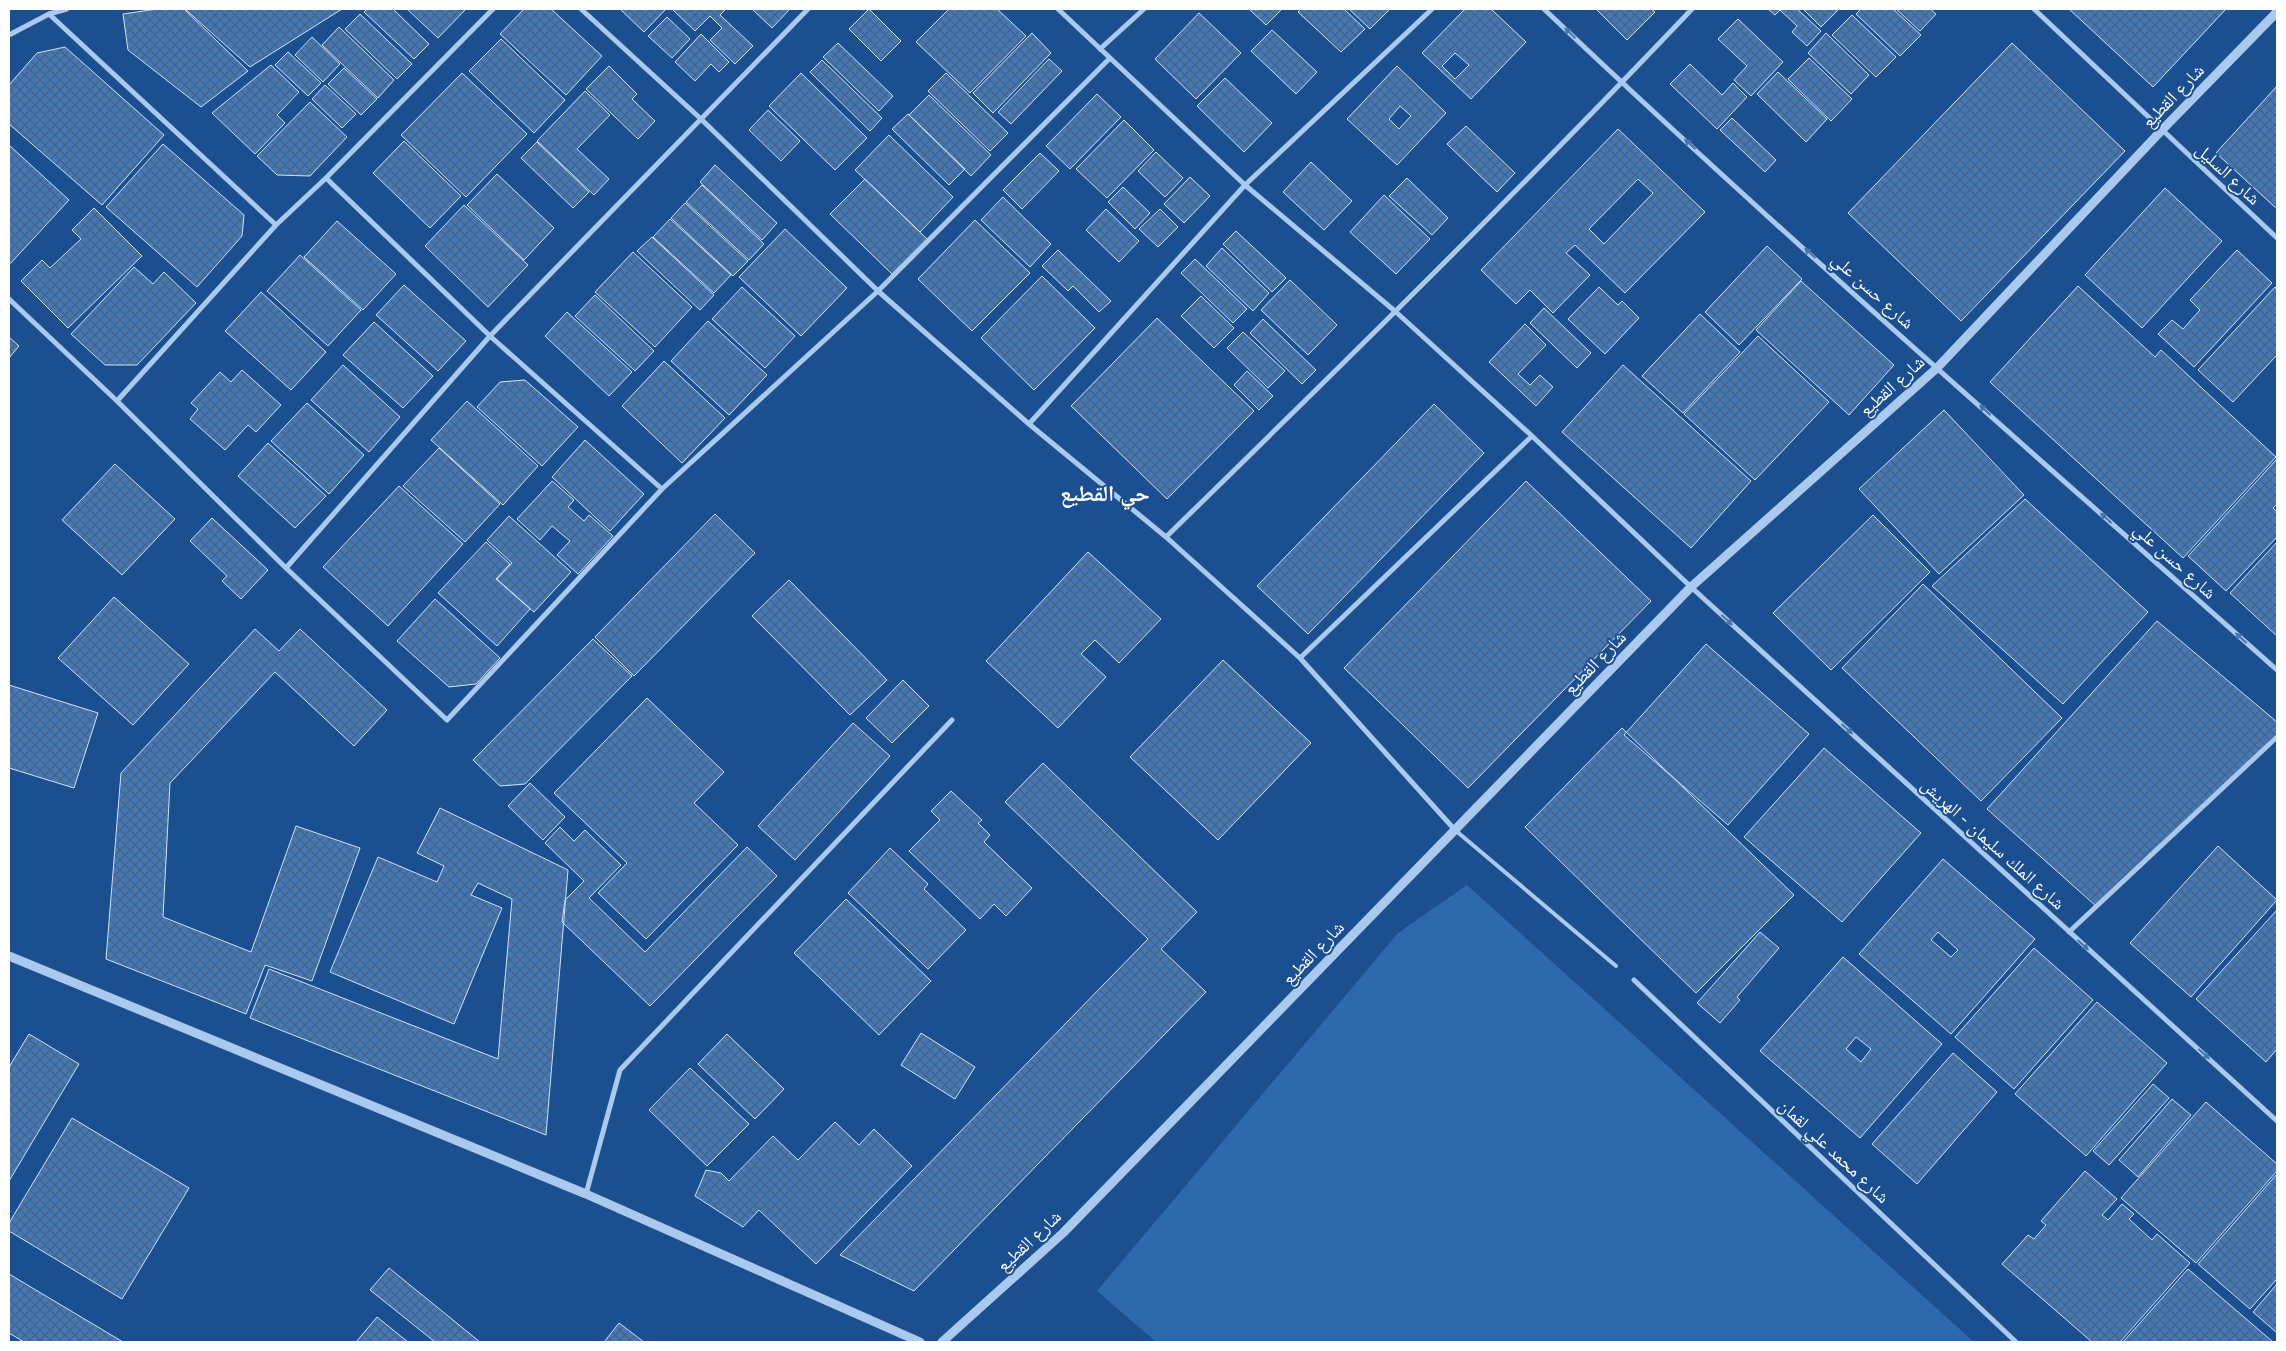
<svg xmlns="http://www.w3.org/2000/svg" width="2286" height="1351" viewBox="0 0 2286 1351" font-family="Mulish,'Noto Naskh Arabic',sans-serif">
  <defs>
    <pattern id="building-cross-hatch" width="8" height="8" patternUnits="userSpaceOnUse" patternTransform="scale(1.25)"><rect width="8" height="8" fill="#4478b7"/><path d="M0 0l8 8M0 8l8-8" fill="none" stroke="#486282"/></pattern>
  </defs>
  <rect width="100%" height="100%" fill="#1b4f8f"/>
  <!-- pitch -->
  <path fill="#2e69ad" d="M 1467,885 L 1974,1342 L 1156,1342 L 1097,1291 L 1398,933 Z"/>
  <!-- building -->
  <path fill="url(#building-cross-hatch)" stroke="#cfe3fa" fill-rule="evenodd" d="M 157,9 L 184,9 L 248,71 L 201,107 L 128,50 L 123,14 Z
    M 185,9 L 342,9 L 250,67 Z
    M 367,9 L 393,9 L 429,44 L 414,59 L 364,12 Z
    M 407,9 L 466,9 L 438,38 Z
    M 524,9 L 551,9 L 602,56 L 566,95 L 500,34 Z
    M 620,9 L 666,9 L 644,32 Z
    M 674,9 L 726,9 L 720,15 L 753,46 L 735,64 L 710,40 L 722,28 L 710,16 L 695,31 L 673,10 Z
    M 752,9 L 790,9 L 772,28 Z
    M 869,9 L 901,41 L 881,61 L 849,29 Z
    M 949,9 L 997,9 L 1026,36 L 970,93 L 916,42 Z
    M 1249,9 L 1282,9 L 1266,25 Z
    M 1301,9 L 1344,9 L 1365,29 L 1341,52 L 1298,12 Z
    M 1349,9 L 1390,9 L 1370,29 Z
    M 1465,9 L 1491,9 L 1526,42 L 1471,99 L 1422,53 ZM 1455,53 L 1469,65 L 1455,79 L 1442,66 Z
    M 1596,9 L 1651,9 L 1655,12 L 1627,40 Z
    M 1768,9 L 1797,9 L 1821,31 L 1807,46 L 1792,32 L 1797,26 L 1780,10 L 1775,15 Z
    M 1803,9 L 1839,9 L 1821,27 Z
    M 1861,9 L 1893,9 L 1921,35 L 1900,56 L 1856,14 Z
    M 1896,9 L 1930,9 L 1936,14 L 1920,31 Z
    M 2069,9 L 2226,9 L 2153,87 Z
    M 1199,13 L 1241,53 L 1196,99 L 1155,59 Z
    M 360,14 L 412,64 L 397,79 L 345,29 Z
    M 1852,15 L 1896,57 L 1876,77 L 1832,35 Z
    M 667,17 L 690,39 L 672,58 L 648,36 Z
    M 1738,19 L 1783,62 L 1751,96 L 1734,80 L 1747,66 L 1718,39 Z
    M 339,27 L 394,80 L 378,98 L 322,45 Z
    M 1272,30 L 1317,72 L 1296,94 L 1251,51 Z
    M 1032,33 L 1051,53 L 993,113 L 973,93 Z
    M 1826,33 L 1869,75 L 1851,94 L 1808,53 Z
    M 701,34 L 729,62 L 719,72 L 711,64 L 695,81 L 675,62 Z
    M 312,37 L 340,64 L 323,82 L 295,55 Z
    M 501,39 L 565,100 L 534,133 L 469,71 Z
    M 838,43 L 893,96 L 879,111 L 823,57 Z
    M 2012,43 L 2125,151 L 1961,321 L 1848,213 Z
    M 65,47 L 164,135 L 102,205 L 9,124 L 9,85 L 37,53 Z
    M 288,52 L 321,83 L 308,96 L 275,65 Z
    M 1809,58 L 1852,99 L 1831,121 L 1788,79 Z
    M 1049,59 L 1062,71 L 1011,124 L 998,112 Z
    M 822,60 L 882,118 L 870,131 L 810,72 Z
    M 1690,64 L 1722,95 L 1733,83 L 1747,97 L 1717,129 L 1670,84 Z
    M 271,65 L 299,92 L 277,115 L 285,123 L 255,154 L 212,113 Z
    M 609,66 L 637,94 L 632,99 L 655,121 L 638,139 L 586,89 Z
    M 1397,66 L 1446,113 L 1397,165 L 1347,119 ZM 1400,106 L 1411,116 L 1399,129 L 1389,119 Z
    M 344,68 L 377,99 L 361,115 L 328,84 Z
    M 1778,72 L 1827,119 L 1806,142 L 1757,94 Z
    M 462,73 L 527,134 L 466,197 L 401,135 Z
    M 801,73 L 867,138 L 835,170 L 769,106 Z
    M 946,73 L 1008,133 L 990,151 L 928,91 Z
    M 1225,78 L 1272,123 L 1244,152 L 1197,106 Z
    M 325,85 L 356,114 L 342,128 L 312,99 Z
    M 2277,86 L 2277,209 L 2216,153 Z
    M 585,91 L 610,115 L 577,149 L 609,179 L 594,195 L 537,141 Z
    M 1097,94 L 1121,117 L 1070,169 L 1046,146 Z
    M 929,95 L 991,155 L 971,176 L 909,115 Z
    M 310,102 L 347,137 L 310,176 L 277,175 L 257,156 Z
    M 768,110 L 800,141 L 781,161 L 749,130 Z
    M 908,114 L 965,169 L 949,185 L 892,129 Z
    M 1732,118 L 1776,160 L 1765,172 L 1720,130 Z
    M 1124,120 L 1154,150 L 1107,198 L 1076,169 Z
    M 1466,126 L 1515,173 L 1497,192 L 1447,144 Z
    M 1618,129 L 1705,212 L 1625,293 L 1575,245 L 1566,253 L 1590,275 L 1553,313 L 1530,290 L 1516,304 L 1481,270 ZM 1638,179 L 1653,193 L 1604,244 L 1589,229 Z
    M 889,135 L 953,197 L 920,232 L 855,170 Z
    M 404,141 L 461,196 L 430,228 L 373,173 Z
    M 537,142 L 589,192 L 573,208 L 521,158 Z
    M 163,144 L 244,215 L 242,236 L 197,287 L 106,207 Z
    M 9,145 L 69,200 L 9,265 Z
    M 1156,152 L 1183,178 L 1165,197 L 1138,171 Z
    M 1040,153 L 1059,171 L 1022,209 L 1003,190 Z
    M 1311,162 L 1352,201 L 1324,230 L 1283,192 Z
    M 715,165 L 777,223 L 762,240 L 700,182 Z
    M 497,174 L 554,228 L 524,260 L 467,205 Z
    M 1190,177 L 1210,196 L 1184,223 L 1164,204 Z
    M 1407,178 L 1448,218 L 1432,235 L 1389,196 Z
    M 865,179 L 927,239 L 892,274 L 830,214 Z
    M 702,185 L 764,244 L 749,260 L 686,202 Z
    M 1123,187 L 1150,213 L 1135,229 L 1108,202 Z
    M 2165,188 L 2222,241 L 2142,328 L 2085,275 Z
    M 1384,195 L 1430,239 L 1396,274 L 1350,232 Z
    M 1003,197 L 1051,244 L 1030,267 L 981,220 Z
    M 685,203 L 748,261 L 733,276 L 671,218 Z
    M 464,205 L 528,265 L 488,307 L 425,246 Z
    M 94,208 L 142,256 L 68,328 L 21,281 L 42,260 L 50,268 L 81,239 L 72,230 Z
    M 1106,209 L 1139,241 L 1119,262 L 1086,230 Z
    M 1160,209 L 1178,227 L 1158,247 L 1139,229 Z
    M 670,219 L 731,275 L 714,293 L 653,237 Z
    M 975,220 L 1030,273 L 972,331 L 918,279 Z
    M 337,221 L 396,274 L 363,310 L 304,257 Z
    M 785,229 L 847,288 L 801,336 L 739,277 Z
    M 1236,231 L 1286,278 L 1272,292 L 1223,244 Z
    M 652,237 L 714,295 L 700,310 L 637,251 Z
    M 1767,246 L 1802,279 L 1739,345 L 1705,312 Z
    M 1222,248 L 1269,293 L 1253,311 L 1206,266 Z
    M 1058,250 L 1111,301 L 1099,312 L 1073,286 L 1068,291 L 1042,266 Z
    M 2237,250 L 2272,283 L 2194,367 L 2158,334 L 2172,320 L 2183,329 L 2200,310 L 2190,300 Z
    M 633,252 L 692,307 L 655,347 L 595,292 Z
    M 300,255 L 361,310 L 328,346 L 267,291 Z
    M 1195,259 L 1247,309 L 1233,323 L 1181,273 Z
    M 134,267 L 153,284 L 164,272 L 196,303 L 137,365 L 105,365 L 71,334 Z
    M 1042,276 L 1095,328 L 1034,390 L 981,338 Z
    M 1290,280 L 1337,325 L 1308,355 L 1261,310 Z
    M 1801,281 L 1894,365 L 1849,415 L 1756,330 Z
    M 404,285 L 466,341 L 438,371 L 376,315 Z
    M 2078,286 L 2155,357 L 2161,350 L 2276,457 L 2183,558 L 1990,382 Z
    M 742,287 L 795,336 L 765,368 L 712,319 Z
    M 1599,287 L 1618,305 L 1622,301 L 1639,318 L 1605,354 L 1568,319 Z
    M 2275,287 L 2277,290 L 2277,355 L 2233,402 L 2198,370 Z
    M 261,292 L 326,352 L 291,390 L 225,331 Z
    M 595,295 L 654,351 L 635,371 L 575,316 Z
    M 1201,296 L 1234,328 L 1214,348 L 1181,316 Z
    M 1544,308 L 1591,353 L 1577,368 L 1530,323 Z
    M 567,312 L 632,372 L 609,396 L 545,336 Z
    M 1700,314 L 1740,352 L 1683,413 L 1642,376 Z
    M 1157,318 L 1254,411 L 1167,499 L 1071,406 Z
    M 1263,319 L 1316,370 L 1302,384 L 1250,333 Z
    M 708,321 L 767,375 L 729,415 L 671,361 Z
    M 374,322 L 433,376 L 403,408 L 343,355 Z
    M 1525,324 L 1546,345 L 1518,374 L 1530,385 L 1540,375 L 1553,387 L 1536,406 L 1489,362 Z
    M 1243,332 L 1285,371 L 1268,388 L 1227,348 Z
    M 1758,336 L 1829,402 L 1755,480 L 1684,414 Z
    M 9,337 L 19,346 L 9,358 Z
    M 664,361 L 725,418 L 682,463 L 622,406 Z
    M 343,365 L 400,417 L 369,452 L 311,400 Z
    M 1623,365 L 1751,481 L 1691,548 L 1562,432 Z
    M 242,370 L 281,405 L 256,432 L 248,425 L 225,450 L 190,419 L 198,409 L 191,403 L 220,372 L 231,382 Z
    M 1247,371 L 1273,396 L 1259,410 L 1234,385 Z
    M 525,380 L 578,427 L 542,466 L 477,407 L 500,382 Z
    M 467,401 L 538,466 L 503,505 L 431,440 Z
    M 307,403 L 364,455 L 329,494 L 271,441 Z
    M 1434,404 L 1484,453 L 1308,634 L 1257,586 Z
    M 1944,410 L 2024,495 L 1939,574 L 1859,489 Z
    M 585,440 L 644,494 L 610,531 L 552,477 Z
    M 268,443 L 326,496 L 295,528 L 238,476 Z
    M 439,448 L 500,504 L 465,542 L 403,486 Z
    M 2277,459 L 2277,504 L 2273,508 L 2277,512 L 2277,537 L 2226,591 L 2188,556 Z
    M 115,464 L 175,519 L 122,575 L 62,520 Z
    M 552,481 L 574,500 L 568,507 L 584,521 L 589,515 L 613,536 L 578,574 L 557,555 L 570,541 L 552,526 L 540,540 L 517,519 Z
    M 1526,481 L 1651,601 L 1468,788 L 1344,668 Z
    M 399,486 L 463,544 L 388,626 L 323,567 Z
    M 2025,499 L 2148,612 L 2063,704 L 1932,586 Z
    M 715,514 L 755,553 L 634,676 L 595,637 Z
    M 1873,515 L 1930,572 L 1831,670 L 1773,613 Z
    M 509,516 L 571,572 L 534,612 L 497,579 L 512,563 L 487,540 Z
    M 212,518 L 268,570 L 241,599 L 222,581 L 227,576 L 190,541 Z
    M 486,542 L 510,564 L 496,579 L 530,609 L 497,646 L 438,593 Z
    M 2277,542 L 2277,636 L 2230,593 Z
    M 1088,552 L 1161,619 L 1119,663 L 1095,640 L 1081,654 L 1106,677 L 1058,728 L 986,661 Z
    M 789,580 L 887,680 L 850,715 L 752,616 Z
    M 1923,584 L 2062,718 L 1981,801 L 1842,668 Z
    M 114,597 L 189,664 L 133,725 L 58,658 Z
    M 435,599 L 500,658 L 476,684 L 449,687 L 397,641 Z
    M 2157,621 L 2277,722 L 2277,737 L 2096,906 L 1987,809 Z
    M 255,629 L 279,651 L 300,629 L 387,710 L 354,746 L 275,672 L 170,783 L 163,917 L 251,952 L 296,826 L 360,848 L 312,981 L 265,965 L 246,1014 L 106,959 L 121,773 Z
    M 593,639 L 632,676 L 525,784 L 500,786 L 473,760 Z
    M 1706,644 L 1809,734 L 1728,825 L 1624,735 Z
    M 1223,660 L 1311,743 L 1218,840 L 1130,757 Z
    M 903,680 L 929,706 L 892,743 L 866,718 Z
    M 9,685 L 98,713 L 74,788 L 9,768 Z
    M 647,698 L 724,772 L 694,803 L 738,845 L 646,939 L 598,893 L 627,863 L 554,793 Z
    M 853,723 L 890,756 L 795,860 L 758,826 Z
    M 1622,728 L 1794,895 L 1696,993 L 1525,827 Z
    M 1824,748 L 1921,833 L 1842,922 L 1744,837 Z
    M 1043,763 L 1197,912 L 1161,949 L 1206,992 L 914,1291 L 840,1255 L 1148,939 L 1005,802 Z
    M 530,783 L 565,817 L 543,840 L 508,806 Z
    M 951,791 L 982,820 L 978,823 L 990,835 L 984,842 L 1032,888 L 1006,916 L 994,904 L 980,919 L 909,851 L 940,820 L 931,811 Z
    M 440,808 L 568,870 L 546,1135 L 250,1018 L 269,969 L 498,1059 L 512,899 L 478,883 L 471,895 L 502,908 L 454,1024 L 330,972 L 378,857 L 437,882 L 444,866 L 417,853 Z
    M 560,827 L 574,841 L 585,830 L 621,865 L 589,898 L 645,952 L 747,847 L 777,876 L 650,1006 L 562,922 L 565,900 L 584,881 L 545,843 Z
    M 2218,846 L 2277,900 L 2191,997 L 2130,943 Z
    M 890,848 L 928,884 L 924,889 L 966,930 L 928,969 L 848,893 Z
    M 1943,859 L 2035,939 L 1951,1034 L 1859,954 ZM 1938,932 L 1958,950 L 1951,957 L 1931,940 Z
    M 846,899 L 931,981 L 879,1035 L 794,953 Z
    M 2277,910 L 2277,1049 L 2266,1062 L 2196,999 Z
    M 1760,932 L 1779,948 L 1737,997 L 1740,1000 L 1720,1023 L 1697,1003 Z
    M 2034,948 L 2093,1000 L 2014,1089 L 1955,1037 Z
    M 1843,957 L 1942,1044 L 1860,1138 L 1760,1051 ZM 1856,1037 L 1871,1049 L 1861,1062 L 1846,1049 Z
    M 2097,1002 L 2167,1063 L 2086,1156 L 2015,1094 Z
    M 921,1033 L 975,1067 L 955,1099 L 901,1065 Z
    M 29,1034 L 79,1064 L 9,1181 L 9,1067 Z
    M 727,1034 L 784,1089 L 755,1119 L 698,1064 Z
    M 1953,1053 L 1997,1092 L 1917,1184 L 1872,1144 Z
    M 690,1068 L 749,1124 L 707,1166 L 649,1110 Z
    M 2153,1084 L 2169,1098 L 2109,1165 L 2093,1151 Z
    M 2172,1099 L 2191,1115 L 2138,1177 L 2119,1160 Z
    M 2206,1102 L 2277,1164 L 2277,1171 L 2196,1263 L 2121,1198 Z
    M 72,1118 L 189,1188 L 122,1299 L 9,1231 L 9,1223 Z
    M 835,1122 L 859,1145 L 874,1129 L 912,1166 L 816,1264 L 759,1210 L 743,1227 L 695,1196 L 706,1170 L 721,1173 L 729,1181 L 773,1136 L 798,1160 Z
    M 2085,1171 L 2117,1199 L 2102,1215 L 2108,1220 L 2122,1204 L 2134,1214 L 2129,1219 L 2152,1240 L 2157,1234 L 2190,1263 L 2120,1342 L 2092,1342 L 2002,1264 L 2028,1235 L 2034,1239 L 2046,1225 L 2041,1221 Z
    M 2277,1174 L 2277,1279 L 2250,1309 L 2198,1264 Z
    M 389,1268 L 480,1342 L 435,1342 L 370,1290 Z
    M 2188,1269 L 2273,1342 L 2123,1342 Z
    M 9,1274 L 123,1342 L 24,1342 L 9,1333 Z
    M 2277,1284 L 2277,1333 L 2253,1312 Z
    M 377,1317 L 408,1342 L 356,1342 Z
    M 619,1323 L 644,1342 L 604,1342 Z"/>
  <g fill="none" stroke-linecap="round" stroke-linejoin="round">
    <!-- service -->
    <path stroke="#a9c9ee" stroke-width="4" d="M 1455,830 L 1616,966"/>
    <!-- minor -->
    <path stroke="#a9c9ee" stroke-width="5" d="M 581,9 L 701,119 L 878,291 L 1029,424 L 1166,537 L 1300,658 L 1455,830
      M 1058,9 L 1245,185 L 1396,312 L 1532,436 L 1691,587 L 2277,1121
      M 1544,9 C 1783,236 2031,451 2277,670
      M 2034,9 L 2277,238
      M 49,14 L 276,225
      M 9,35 L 49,14 L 67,9
      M 1100,49 L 1144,9
      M 326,178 L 490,336 L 662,489
      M 9,299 L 117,401 L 286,568 L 447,720 L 662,489 L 878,291 L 1110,58
      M 117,401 L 276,225 L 326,178 L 493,9
      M 1029,424 L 1245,185 L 1432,9
      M 1166,537 C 1344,363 1521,189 1692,9
      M 286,568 L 490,336 L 808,9
      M 1300,658 L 1532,436
      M 2069,932 L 2277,737
      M 1634,980 L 2016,1342
      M 586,1194 L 620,1070 L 952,720"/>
    <!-- tertiary -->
    <path stroke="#a9c9ee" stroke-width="9" d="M 9,956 L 586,1194 L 920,1342
      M 942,1342 L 1063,1233 L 1691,587 L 1937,368 L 2161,131 L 2277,12"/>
  </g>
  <!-- one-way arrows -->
  <defs><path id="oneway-solid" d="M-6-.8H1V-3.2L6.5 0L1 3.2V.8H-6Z" transform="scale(1.25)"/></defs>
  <g fill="#4674ac">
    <use href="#oneway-solid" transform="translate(1570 33) rotate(-136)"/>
    <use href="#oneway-solid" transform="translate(1690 144) rotate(-138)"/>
    <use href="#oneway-solid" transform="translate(1810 253) rotate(-138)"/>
    <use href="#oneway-solid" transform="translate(1985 410) rotate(-138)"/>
    <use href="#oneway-solid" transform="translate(2106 518) rotate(-138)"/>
    <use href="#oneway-solid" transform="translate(1727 620) rotate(42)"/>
    <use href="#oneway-solid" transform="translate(2241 638) rotate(-138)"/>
    <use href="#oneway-solid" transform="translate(1847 729) rotate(42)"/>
    <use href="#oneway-solid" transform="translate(2083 945) rotate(42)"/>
    <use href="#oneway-solid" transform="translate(2204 1054) rotate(42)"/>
  </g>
  <g text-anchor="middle" stroke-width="4" stroke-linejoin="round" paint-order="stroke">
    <!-- street labels -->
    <g font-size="18" fill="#fff" stroke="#1b4f8f">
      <text transform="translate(2173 96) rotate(-46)" y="6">شارع القطيع</text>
      <text transform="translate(2228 174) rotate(43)" y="6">شارع السليل</text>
      <text transform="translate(1873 291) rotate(42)" y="6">شارع حسن علي</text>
      <text transform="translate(1892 386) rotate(-42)" y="6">شارع القطيع</text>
      <text transform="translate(2175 561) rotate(42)" y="6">شارع حسن علي</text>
      <text transform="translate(1595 663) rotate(-46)" y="6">شارع القطيع</text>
      <text transform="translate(1993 844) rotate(42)" y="6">شارع الملك سليمان - الهريش</text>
      <text transform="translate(1313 953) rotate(-46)" y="6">شارع القطيع</text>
      <text transform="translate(1834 1151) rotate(43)" y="6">شارع محمد علي لقمان</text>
      <text transform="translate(1029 1241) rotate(-43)" y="6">شارع القطيع</text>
    </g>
    <!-- district labels -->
    <g font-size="22" font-weight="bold" fill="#fff" stroke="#1b4f8f">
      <text x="1105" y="501">حي القطيع</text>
    </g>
  </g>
  <!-- border -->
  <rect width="2286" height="1351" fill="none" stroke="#ffffff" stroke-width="20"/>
</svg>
